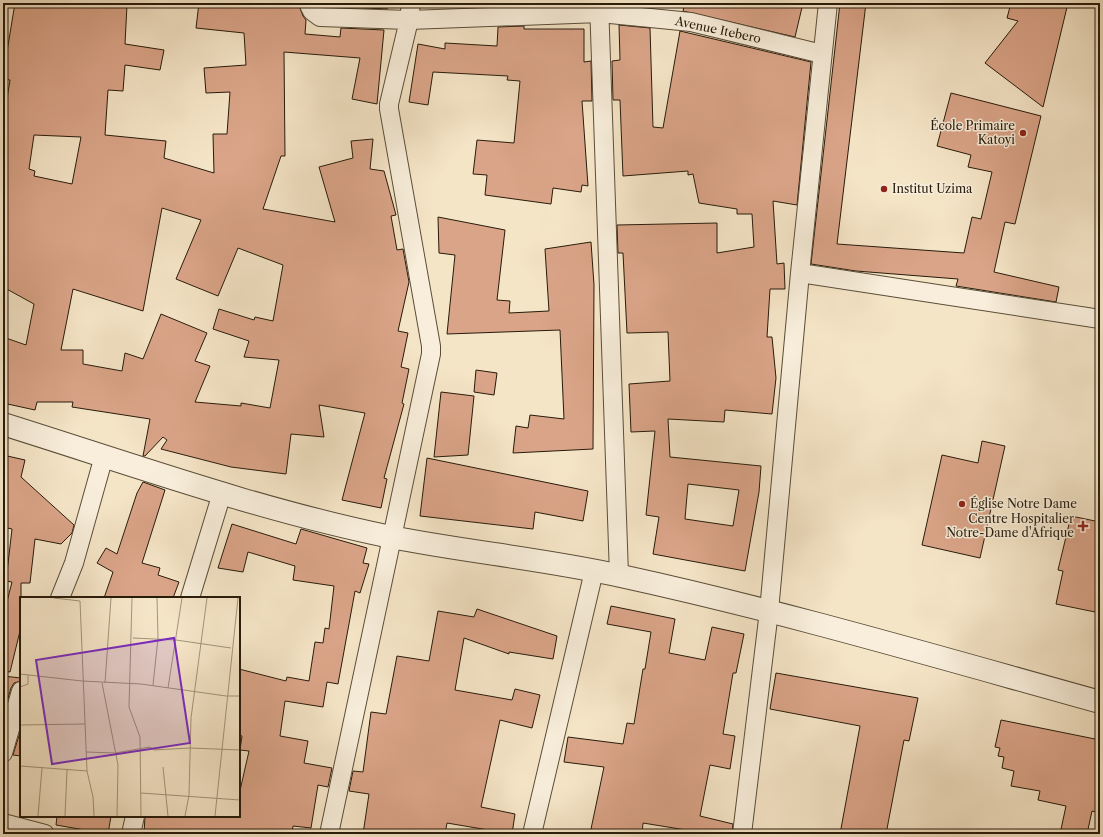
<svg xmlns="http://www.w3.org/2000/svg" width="1103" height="837" viewBox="0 0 1103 837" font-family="'Libre Caslon Text',serif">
  <rect width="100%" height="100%" fill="#f5e5c7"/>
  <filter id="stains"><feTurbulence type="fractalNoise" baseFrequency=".005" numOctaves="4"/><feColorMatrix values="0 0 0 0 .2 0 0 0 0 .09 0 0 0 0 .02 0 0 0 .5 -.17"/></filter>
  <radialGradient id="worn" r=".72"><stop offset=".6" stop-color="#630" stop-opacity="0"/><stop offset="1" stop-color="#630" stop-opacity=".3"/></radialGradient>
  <!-- building -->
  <path fill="#daa488" stroke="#271b0a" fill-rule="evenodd" d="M 15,3 L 127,5 L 125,44 L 164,50 L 160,70 L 125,65 L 123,91 L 108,90 L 105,135 L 166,141 L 164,158 L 214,173 L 213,134 L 227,134 L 230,92 L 206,93 L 204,68 L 246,65 L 244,33 L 196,28 L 199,3 L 298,3 L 303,16 L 306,20 L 305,34 L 340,37 L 341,28 L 384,30 L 377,104 L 352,99 L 360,58 L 284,52 L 285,156 L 281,156 L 263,209 L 335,222 L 319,167 L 353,158 L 351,141 L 373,139 L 370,169 L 384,171 L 396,215 L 391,216 L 397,250 L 403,249 L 409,282 L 398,331 L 408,333 L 401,367 L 409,369 L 402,403 L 404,404 L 384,478 L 387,479 L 381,508 L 342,500 L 365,413 L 319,405 L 324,437 L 291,434 L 286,474 L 231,467 L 161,449 L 167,440 L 163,437 L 145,456 L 143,456 L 150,419 L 72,407 L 73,402 L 37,402 L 35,410 L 3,403 L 3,337 L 26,345 L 34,304 L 3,287 L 3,123 L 10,80 L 3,79 L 3,76 ZM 34,135 L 81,137 L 72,184 L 34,176 L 35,171 L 29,169 ZM 162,208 L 201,220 L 176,279 L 218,296 L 238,248 L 283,265 L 273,321 L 255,317 L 254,320 L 219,309 L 213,329 L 249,341 L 244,357 L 279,360 L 270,408 L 241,403 L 241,406 L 195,402 L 210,366 L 195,361 L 207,333 L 161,314 L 143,359 L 125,353 L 122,371 L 83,364 L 83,350 L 61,350 L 73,289 L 143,311 Z
    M 344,3 L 388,3 L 387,9 L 343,7 Z
    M 500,3 L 524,3 L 524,5 L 500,6 Z
    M 685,3 L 803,3 L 795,37 L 683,11 Z
    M 840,3 L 866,3 L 837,244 L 964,253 L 972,217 L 981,219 L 992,172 L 968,167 L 971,155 L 937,146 L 951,93 L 1041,116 L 1015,224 L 1005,222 L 994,272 L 1059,287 L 1056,302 L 956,286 L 958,279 L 856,271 L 811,264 Z
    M 1011,3 L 1068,3 L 1043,107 L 985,63 L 1018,21 L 1007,18 Z
    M 619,25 L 650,28 L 653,127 L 663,128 L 680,31 L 811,62 L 797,205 L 773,201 L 777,264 L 784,263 L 785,289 L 770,289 L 767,337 L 772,337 L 776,378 L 772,414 L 725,410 L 724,422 L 668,419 L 670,457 L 761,466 L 759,492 L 745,571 L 653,554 L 659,517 L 646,515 L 655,431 L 631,432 L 629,384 L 670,381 L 668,332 L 627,333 L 623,253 L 618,253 L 617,225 L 717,223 L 717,253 L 754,247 L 752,214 L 737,214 L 737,209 L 699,203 L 693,174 L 688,175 L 688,171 L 623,176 L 620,100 L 613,100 L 612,61 L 620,60 ZM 688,484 L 739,490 L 733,526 L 685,519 Z
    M 524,26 L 524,29 L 584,29 L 584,62 L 591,61 L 592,101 L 582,101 L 588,186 L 582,185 L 581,192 L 553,188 L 551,204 L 485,195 L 487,175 L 473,174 L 477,140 L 514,143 L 520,81 L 507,80 L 508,76 L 433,72 L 428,105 L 409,102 L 418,44 L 445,49 L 445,43 L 497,46 L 498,27 Z
    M 438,217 L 505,230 L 497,300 L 510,301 L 509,313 L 549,311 L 545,249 L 591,242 L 594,285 L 593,449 L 513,453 L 516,426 L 528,428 L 530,415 L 564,419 L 560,330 L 447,334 L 455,255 L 439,253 Z
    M 476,370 L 497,373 L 494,395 L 474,392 Z
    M 441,392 L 474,396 L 468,455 L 434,457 Z
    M 982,441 L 1005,446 L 980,558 L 922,545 L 942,455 L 978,463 Z
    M 3,455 L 25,460 L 21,477 L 74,525 L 72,533 L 61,544 L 35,539 L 30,583 L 21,583 L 21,627 L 10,672 L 3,671 L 3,617 L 12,582 L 6,581 L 12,529 L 3,527 Z
    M 427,458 L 588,491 L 583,521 L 535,512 L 533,529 L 420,516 Z
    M 143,482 L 165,490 L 142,563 L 160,568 L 158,575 L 179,582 L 173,598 L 104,598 L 113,572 L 97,563 L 106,548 L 117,554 L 137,493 Z
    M 1071,516 L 1100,522 L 1100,613 L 1056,604 L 1063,571 L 1058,570 Z
    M 232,524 L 296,544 L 301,529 L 367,548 L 363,563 L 369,564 L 360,593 L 355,591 L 338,684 L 327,682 L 323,707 L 285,701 L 280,736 L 308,741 L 304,763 L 332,768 L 328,787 L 318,785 L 311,828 L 293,826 L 292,834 L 189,834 L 164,830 L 164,834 L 144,834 L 145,816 L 239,816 L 239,795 L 249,751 L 240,750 L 242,736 L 239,735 L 239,669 L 286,681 L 287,677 L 309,681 L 315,642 L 323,643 L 325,628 L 329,629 L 334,586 L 293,580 L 295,566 L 248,552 L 243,572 L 218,568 Z
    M 611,606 L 675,619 L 669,653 L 705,660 L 712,627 L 744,634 L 736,673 L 733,673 L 723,734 L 735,736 L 730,769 L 710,765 L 700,816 L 733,824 L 732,834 L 696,834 L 686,831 L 686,830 L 643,823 L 642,834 L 615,834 L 591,829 L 604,767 L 564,762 L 568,737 L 623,744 L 627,723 L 634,724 L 643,669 L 645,669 L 651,632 L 607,624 Z
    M 477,609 L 557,636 L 553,659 L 509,652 L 509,654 L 464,638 L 455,690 L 512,700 L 515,689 L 540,695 L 532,728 L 500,720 L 481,807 L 515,814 L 512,834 L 447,823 L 445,834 L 363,834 L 369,794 L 349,791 L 353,771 L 363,772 L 371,712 L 386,714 L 397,656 L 429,661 L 438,611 L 474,617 Z
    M 776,673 L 918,698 L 909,741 L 904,740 L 886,834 L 840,834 L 860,726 L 770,709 Z
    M 3,676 L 21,678 L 21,681 L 14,683 L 11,688 L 3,715 Z
    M 1001,720 L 1100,740 L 1100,813 L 1092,811 L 1087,834 L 1060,834 L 1066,806 L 1038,800 L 1040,791 L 1011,786 L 1014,771 L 1002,768 L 1004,757 L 998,756 L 1000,748 L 995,747 Z
    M 21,729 L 21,756 L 13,755 Z
    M 57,816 L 111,816 L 108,834 L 56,825 Z"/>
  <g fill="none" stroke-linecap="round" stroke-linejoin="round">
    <defs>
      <path id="minor" d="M 308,3 L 312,11 L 320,17 L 409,20 L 600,13 L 691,22 L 822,54
        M 599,3 L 619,575
        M 800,273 L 1100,319
        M 60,598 L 74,563 L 104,456
        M 190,598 L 222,493
        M 3,753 L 21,691
        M 3,823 L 45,834
        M 131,834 L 135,816
        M 329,834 L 431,354 L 431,346 L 389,109 L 389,104 L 409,20 L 411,3
        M 532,834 L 594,571
        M 742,834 L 769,611 L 800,273 L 828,3"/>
      <path id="tertiary" d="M 3,424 C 131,464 259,510 391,537 C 467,552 545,559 621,576 C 782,611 941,658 1100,702"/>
    </defs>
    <!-- minor casing -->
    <use href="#minor" stroke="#5a4e39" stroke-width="20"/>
    <!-- tertiary casing -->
    <use href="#tertiary" stroke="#5a4e39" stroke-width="24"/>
    <!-- minor -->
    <use href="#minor" stroke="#f8eedb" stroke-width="18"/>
    <!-- tertiary -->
    <use href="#tertiary" stroke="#f8eedb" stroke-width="22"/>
  </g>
  <!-- markers -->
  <g fill="#8f2418" stroke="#f8eedb" stroke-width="1.5">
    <circle cx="1023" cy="133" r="4"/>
    <circle cx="884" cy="189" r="4"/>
    <circle cx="962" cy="504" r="4"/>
    <path d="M1081 520h4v4h4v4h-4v4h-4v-4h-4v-4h4z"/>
  </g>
  <g text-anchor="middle" stroke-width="3" stroke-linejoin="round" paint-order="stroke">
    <!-- street labels -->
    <g font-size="12" fill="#271b0a" stroke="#f8eedb">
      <text transform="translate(718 30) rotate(12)" y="4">Avenue Itebero</text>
    </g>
    <!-- poi labels -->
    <g font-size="12" fill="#271b0a" stroke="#f8eedb" text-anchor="end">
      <text x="1015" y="130">École Primaire<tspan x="1015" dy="14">Katoyi</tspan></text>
      <text x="892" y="193" text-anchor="start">Institut Uzima</text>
      <text x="970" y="508" text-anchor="start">Église Notre Dame</text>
      <text x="1074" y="523">Centre Hospitalier<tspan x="1074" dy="14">Notre-Dame d'Afrique</tspan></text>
    </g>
  </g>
  <!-- overview -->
  <g transform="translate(20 597)">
    <rect width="220" height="220" fill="#f5e5c7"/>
    <path fill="none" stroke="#a3947b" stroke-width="1" d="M 34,1 L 60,4 L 67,174 L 73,200 L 74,219M 112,1 L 109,110 L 120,140 L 121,219M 113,41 L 156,43 L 211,51M 0,77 L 62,84 L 121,87 L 206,99 L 220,99M 82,86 L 98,168 L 97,219M 85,86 L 91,1M 133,88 L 138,41 L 137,1M 0,90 L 8,87 L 8,78M 148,91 L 162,1M 0,128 L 65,127M 66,155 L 95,156 L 130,150 L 134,153 L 170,151 L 220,153M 0,169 L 67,174M 143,170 L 148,219M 121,196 L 220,203M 18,219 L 22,171M 45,219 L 47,173M 165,219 L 169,198 L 171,121 L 187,1M 195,219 L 218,1"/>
    <path fill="#7b2cbf" fill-opacity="0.15" stroke="#7b2cbf" stroke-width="2" d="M 154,41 L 170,146 L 32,167 L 16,63 Z"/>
    <rect width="220" height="220" fill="none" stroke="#271b0a" stroke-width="2"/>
  </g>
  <!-- margin -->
  <rect width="1103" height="837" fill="none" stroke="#f5e5c7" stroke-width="16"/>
  <rect x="4" y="4" width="1095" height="829" fill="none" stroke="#271b0a" stroke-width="2"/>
  <rect x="8" y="8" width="1087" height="821" fill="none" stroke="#271b0a"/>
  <rect width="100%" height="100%" filter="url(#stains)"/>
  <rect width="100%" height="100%" fill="url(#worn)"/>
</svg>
